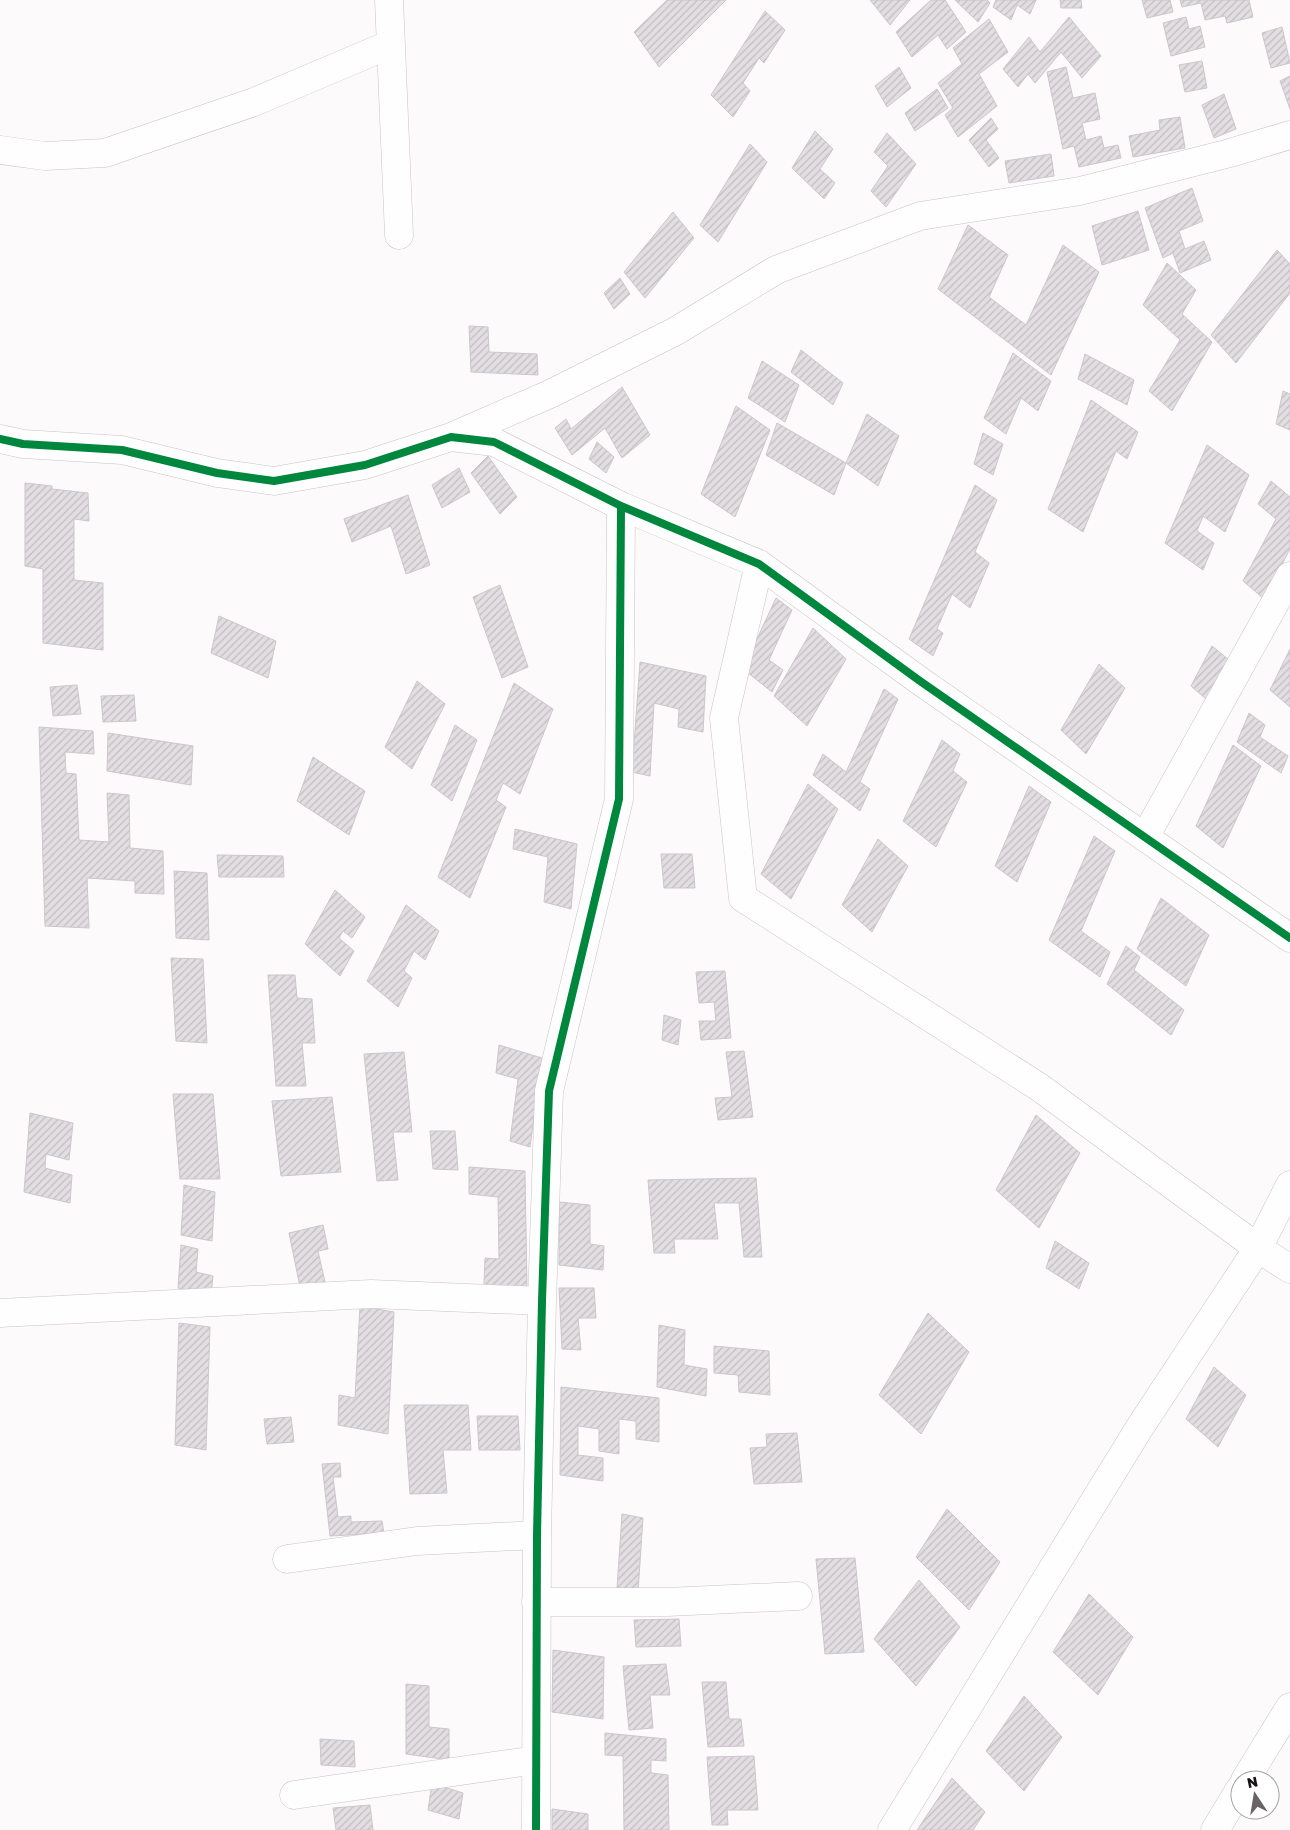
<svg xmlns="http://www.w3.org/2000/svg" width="1290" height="1830" viewBox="0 0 1290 1830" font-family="'Golos Text',sans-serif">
  <defs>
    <pattern id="building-hatch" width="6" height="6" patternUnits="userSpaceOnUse" patternTransform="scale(1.25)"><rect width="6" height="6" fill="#e3dee1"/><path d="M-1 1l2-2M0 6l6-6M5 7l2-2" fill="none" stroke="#c2bdc0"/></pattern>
  </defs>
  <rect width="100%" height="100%" fill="#fcfafb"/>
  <!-- building -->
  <path fill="url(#building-hatch)" stroke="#cbc7ca" d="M 667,0 L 726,0 L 659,67 L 634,32 Z
    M 870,0 L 910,0 L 890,25 Z
    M 931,0 L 945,0 L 966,32 L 947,49 L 938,35 L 912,57 L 896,32 Z
    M 955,0 L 987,0 L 990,3 L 978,22 Z
    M 996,0 L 1036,0 L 1030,14 L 1017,5 L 1011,20 L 993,7 Z
    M 1060,0 L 1081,0 L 1082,8 L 1061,8 Z
    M 1142,0 L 1170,0 L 1173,12 L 1147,18 Z
    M 1180,0 L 1249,0 L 1253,17 L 1227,23 L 1225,16 L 1205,20 L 1201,3 L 1182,7 Z
    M 765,11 L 785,30 L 764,63 L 759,58 L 743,83 L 750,91 L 733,117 L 711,95 Z
    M 1069,17 L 1101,56 L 1082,78 L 1061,52 L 1035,83 L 1028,74 L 1018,87 L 1003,69 L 1029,37 L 1040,52 Z
    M 1186,17 L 1189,29 L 1200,26 L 1205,47 L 1171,56 L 1163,23 Z
    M 989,19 L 1008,52 L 979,74 L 997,106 L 958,137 L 945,115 L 953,108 L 938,83 L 962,64 L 953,48 Z
    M 1282,27 L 1290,63 L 1271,68 L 1262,33 Z
    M 1202,61 L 1207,88 L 1185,92 L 1179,65 Z
    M 899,67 L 911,88 L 887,107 L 875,86 Z
    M 1066,67 L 1073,98 L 1095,93 L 1100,119 L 1082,123 L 1086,140 L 1101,136 L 1104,148 L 1118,145 L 1121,158 L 1079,167 L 1074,146 L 1063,149 L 1047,72 Z
    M 1290,76 L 1290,109 L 1280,81 Z
    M 937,89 L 948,108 L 915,131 L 905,113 Z
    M 1224,94 L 1236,129 L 1214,138 L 1202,105 Z
    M 1180,117 L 1185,148 L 1133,157 L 1129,136 L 1160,130 L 1159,120 Z
    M 991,118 L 998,129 L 986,140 L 999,158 L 989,167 L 969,140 Z
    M 815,131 L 833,149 L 820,169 L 835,183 L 824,199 L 792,168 Z
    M 887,133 L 916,164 L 886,207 L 871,191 L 888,166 L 874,152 Z
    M 750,144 L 767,162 L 718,242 L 700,225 Z
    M 1051,154 L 1054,176 L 1009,183 L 1005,161 Z
    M 1192,188 L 1203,221 L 1179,231 L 1185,249 L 1204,241 L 1211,260 L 1180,273 L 1173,253 L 1163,258 L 1145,208 Z
    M 1138,211 L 1149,250 L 1102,265 L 1092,226 Z
    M 673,212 L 694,238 L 645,298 L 624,272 Z
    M 968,225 L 1008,255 L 989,297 L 1026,325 L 1063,245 L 1099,272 L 1051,375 L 938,289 Z
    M 1277,250 L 1290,264 L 1290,293 L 1236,363 L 1211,335 Z
    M 1167,263 L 1196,290 L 1182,314 L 1212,342 L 1172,411 L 1149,391 L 1180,340 L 1143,305 Z
    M 620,278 L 630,294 L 614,309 L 604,293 Z
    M 469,326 L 488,327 L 489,352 L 537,354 L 538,375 L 471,372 Z
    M 801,350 L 843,383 L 833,405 L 791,372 Z
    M 1013,353 L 1051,381 L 1038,411 L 1021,398 L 1006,434 L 984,418 Z
    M 1085,354 L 1134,380 L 1127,405 L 1078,379 Z
    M 762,361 L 799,385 L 785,422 L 748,398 Z
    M 622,387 L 650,435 L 622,458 L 605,428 L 572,455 L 555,428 L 566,419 L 571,429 Z
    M 1283,391 L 1290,394 L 1290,430 L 1276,424 Z
    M 1091,400 L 1138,432 L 1127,459 L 1116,451 L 1083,532 L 1048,509 Z
    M 736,406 L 770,430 L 735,517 L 701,494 Z
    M 867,414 L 899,436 L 878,486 L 846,463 Z
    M 777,423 L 846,463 L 834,495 L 766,455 Z
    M 983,433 L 1003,444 L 993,475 L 974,464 Z
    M 597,442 L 614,457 L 606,473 L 589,459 Z
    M 1207,445 L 1249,475 L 1225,532 L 1203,516 L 1197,531 L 1214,543 L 1203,570 L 1165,543 Z
    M 488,456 L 517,497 L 500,514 L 471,473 Z
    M 459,468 L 470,492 L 442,508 L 432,485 Z
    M 1271,481 L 1290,497 L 1290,549 L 1264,599 L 1243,581 L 1276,519 L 1258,504 Z
    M 25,483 L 52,486 L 52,489 L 88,493 L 89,521 L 74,519 L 74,580 L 103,583 L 103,650 L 43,643 L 43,569 L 25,566 Z
    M 975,485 L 997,500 L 975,552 L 989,563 L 970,608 L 952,594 L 937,629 L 943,633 L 933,656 L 909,639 Z
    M 408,495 L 430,565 L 406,574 L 391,526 L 352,542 L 344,519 Z
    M 500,585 L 528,667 L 502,678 L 473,597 Z
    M 776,598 L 792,610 L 769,660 L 783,670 L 772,692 L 743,669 Z
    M 219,616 L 276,641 L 268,678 L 211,653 Z
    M 813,628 L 846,659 L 807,726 L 774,696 Z
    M 1212,646 L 1229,660 L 1207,700 L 1191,686 Z
    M 1290,649 L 1290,707 L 1270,690 Z
    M 640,662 L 706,676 L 703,732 L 678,727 L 679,709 L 654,703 L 650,776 L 632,772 Z
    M 1099,664 L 1125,688 L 1086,754 L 1061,730 Z
    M 417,681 L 445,704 L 412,769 L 385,747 Z
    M 514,683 L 553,709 L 520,794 L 503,783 L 496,800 L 506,807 L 470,898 L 438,877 Z
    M 77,685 L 81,714 L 53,716 L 50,687 Z
    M 884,689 L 898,699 L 860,782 L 870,789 L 860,811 L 813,775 L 823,754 L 846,772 Z
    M 134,695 L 136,721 L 103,722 L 101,696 Z
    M 1249,713 L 1265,725 L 1260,737 L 1288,756 L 1281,773 L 1237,742 Z
    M 455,725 L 477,740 L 452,801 L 431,785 Z
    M 39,727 L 93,731 L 94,754 L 65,752 L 66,773 L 76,774 L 79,840 L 109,842 L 107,793 L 129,795 L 130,848 L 163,851 L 164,894 L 135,893 L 135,881 L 87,878 L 89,928 L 45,926 Z
    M 108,733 L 193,746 L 191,785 L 107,771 Z
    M 942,740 L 960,754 L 953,771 L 967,782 L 936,847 L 903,821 Z
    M 1233,745 L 1261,766 L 1223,848 L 1196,826 Z
    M 313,757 L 365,791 L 349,835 L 297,801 Z
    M 808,784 L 838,809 L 791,899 L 761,874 Z
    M 1029,786 L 1051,802 L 1017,882 L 995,866 Z
    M 515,829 L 577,844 L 571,909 L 544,902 L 548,857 L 513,849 Z
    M 1094,836 L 1115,851 L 1081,931 L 1110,952 L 1100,977 L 1049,940 Z
    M 878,839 L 908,866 L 872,932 L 842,905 Z
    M 661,854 L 692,854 L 695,888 L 664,888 Z
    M 217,855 L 283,856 L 284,877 L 219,877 Z
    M 174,871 L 207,873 L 209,940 L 176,938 Z
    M 335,890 L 365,917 L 352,938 L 343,931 L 339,938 L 354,951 L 340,976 L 305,944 Z
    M 1161,898 L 1209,935 L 1186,986 L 1137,949 Z
    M 406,905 L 439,931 L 425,960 L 414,951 L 404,971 L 412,978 L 398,1007 L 367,981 Z
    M 1126,946 L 1140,957 L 1134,970 L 1184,1010 L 1171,1035 L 1107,984 Z
    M 171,958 L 203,959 L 207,1043 L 176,1041 Z
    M 725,971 L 731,1038 L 701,1040 L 699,1021 L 716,1021 L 714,1002 L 699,1003 L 696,972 Z
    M 268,975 L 295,975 L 297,998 L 312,999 L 315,1043 L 302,1043 L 306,1086 L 276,1086 Z
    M 664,1015 L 681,1020 L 678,1045 L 662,1040 Z
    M 499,1045 L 542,1058 L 530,1147 L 510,1141 L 518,1079 L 496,1073 Z
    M 744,1051 L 753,1117 L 718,1120 L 715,1098 L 732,1097 L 726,1052 Z
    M 404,1052 L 412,1132 L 393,1132 L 398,1180 L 377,1181 L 364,1054 Z
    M 173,1094 L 213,1094 L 220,1179 L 180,1179 Z
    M 332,1097 L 341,1172 L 281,1176 L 272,1101 Z
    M 30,1113 L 73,1123 L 69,1160 L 46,1154 L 45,1168 L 72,1175 L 70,1203 L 24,1192 Z
    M 1036,1115 L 1080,1153 L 1039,1228 L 996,1190 Z
    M 430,1131 L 455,1131 L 458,1170 L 433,1169 Z
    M 469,1167 L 525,1171 L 527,1288 L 484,1285 L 485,1258 L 499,1259 L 498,1197 L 469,1194 Z
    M 756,1178 L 762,1257 L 744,1257 L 739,1203 L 714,1203 L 718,1239 L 674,1239 L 675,1253 L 654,1253 L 648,1180 Z
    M 184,1185 L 215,1192 L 212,1241 L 181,1235 Z
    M 559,1202 L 590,1205 L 590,1244 L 604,1246 L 603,1270 L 559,1265 Z
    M 323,1225 L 328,1249 L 318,1251 L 325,1282 L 300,1287 L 289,1233 Z
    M 1055,1241 L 1089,1263 L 1079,1289 L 1046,1268 Z
    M 181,1245 L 198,1249 L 196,1272 L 213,1276 L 211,1295 L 178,1288 Z
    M 559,1288 L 594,1288 L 596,1318 L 578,1318 L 581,1350 L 562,1349 Z
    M 360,1306 L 394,1312 L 388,1434 L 338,1425 L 339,1395 L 355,1398 Z
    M 928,1313 L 969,1352 L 921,1434 L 879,1395 Z
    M 179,1323 L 210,1327 L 206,1450 L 175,1445 Z
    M 659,1325 L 685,1330 L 684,1365 L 707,1369 L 706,1396 L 657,1387 Z
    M 714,1346 L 769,1351 L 770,1395 L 739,1392 L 738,1375 L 714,1373 Z
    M 1214,1367 L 1246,1395 L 1218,1447 L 1186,1419 Z
    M 561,1387 L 659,1398 L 659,1442 L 636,1439 L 636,1421 L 619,1419 L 619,1454 L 599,1451 L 599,1429 L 578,1426 L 578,1455 L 603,1458 L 603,1481 L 560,1475 Z
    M 404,1405 L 468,1405 L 471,1450 L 443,1450 L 447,1493 L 410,1494 Z
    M 477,1416 L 518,1416 L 520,1450 L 479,1450 Z
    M 291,1417 L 294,1442 L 267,1444 L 264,1419 Z
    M 797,1433 L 802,1482 L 754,1484 L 750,1448 L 767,1447 L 766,1434 Z
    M 340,1463 L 341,1477 L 333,1477 L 338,1517 L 351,1516 L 351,1522 L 382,1521 L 384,1533 L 330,1536 L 322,1464 Z
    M 947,1509 L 1000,1562 L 969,1610 L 916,1557 Z
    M 622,1514 L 643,1518 L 638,1592 L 617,1588 Z
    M 855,1558 L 864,1652 L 825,1654 L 816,1559 Z
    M 919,1580 L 960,1627 L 916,1686 L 874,1639 Z
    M 1089,1594 L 1133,1637 L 1098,1695 L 1053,1652 Z
    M 679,1619 L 681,1646 L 636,1647 L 634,1620 Z
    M 553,1650 L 604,1657 L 603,1719 L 552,1712 Z
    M 666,1664 L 670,1695 L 650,1695 L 653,1728 L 629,1730 L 623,1666 Z
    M 702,1682 L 726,1682 L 729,1719 L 741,1719 L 744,1746 L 708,1747 Z
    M 406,1684 L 429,1686 L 429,1727 L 449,1729 L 449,1760 L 406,1754 Z
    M 1024,1696 L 1062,1737 L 1024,1791 L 986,1751 Z
    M 605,1733 L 666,1739 L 666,1761 L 651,1760 L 651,1773 L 668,1775 L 669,1830 L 624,1830 L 623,1756 L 605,1755 Z
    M 320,1739 L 354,1741 L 355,1767 L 321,1765 Z
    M 754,1756 L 758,1810 L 727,1810 L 728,1825 L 712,1825 L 707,1757 Z
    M 952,1778 L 985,1812 L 973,1830 L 917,1830 Z
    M 432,1783 L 463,1793 L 459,1819 L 428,1810 Z
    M 370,1805 L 373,1830 L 336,1830 L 333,1808 Z
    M 552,1809 L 588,1814 L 588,1830 L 552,1830 Z"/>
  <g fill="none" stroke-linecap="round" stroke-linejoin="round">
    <defs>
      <path id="minor" d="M 389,0 L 399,235
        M 0,150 L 45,156 L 105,153 L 254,102 L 391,44
        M 453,436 L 550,394 L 676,331 L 776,270 L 920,216 L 1080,191 L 1230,153 L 1290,135
        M 0,439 L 23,444 L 122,450 L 217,473 L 274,481 L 365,465 L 451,437 L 494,442 L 621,506 L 759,564 L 920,681 L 1290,938
        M 759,564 L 724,718 L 743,898 L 1039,1087 L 1258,1248 L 1290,1269
        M 1145,837 L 1290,576
        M 0,1313 L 371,1294 L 542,1301
        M 287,1559 L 417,1541 L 537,1535
        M 536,1602 L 667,1602 L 798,1596
        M 1245,1780 L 1290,1707
        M 294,1795 L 536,1760
        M 536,1830 L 537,1535 L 542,1301 L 549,1091 L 619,799 L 621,506
        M 892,1830 L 1140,1427 L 1258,1248 L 1290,1185
        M 1215,1830 L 1240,1789"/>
    </defs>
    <!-- minor casing -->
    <use href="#minor" stroke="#c8c4c7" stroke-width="29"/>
    <!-- minor -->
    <use href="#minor" stroke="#fffefe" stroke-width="28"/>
    <defs>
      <path id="cycleway" d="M 0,439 L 23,444 L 122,450 L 217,473 L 274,481 L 365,465 L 451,437 L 494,442 L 621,506 L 759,564 L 920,681 L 1290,938
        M 536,1830 L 537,1535 L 542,1301 L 549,1091 L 619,799 L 621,506"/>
    </defs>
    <!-- cycleway casing -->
    <use href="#cycleway" stroke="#fff" stroke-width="11"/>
    <!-- cycleway -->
    <use href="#cycleway" stroke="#00873e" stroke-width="8"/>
  </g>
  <!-- north arrow -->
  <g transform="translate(1255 1795) rotate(348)"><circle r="24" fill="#ffffff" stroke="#a3a0a2"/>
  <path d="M0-4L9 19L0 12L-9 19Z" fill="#686367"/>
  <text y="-8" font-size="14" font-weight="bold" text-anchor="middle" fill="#181217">N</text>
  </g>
</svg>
